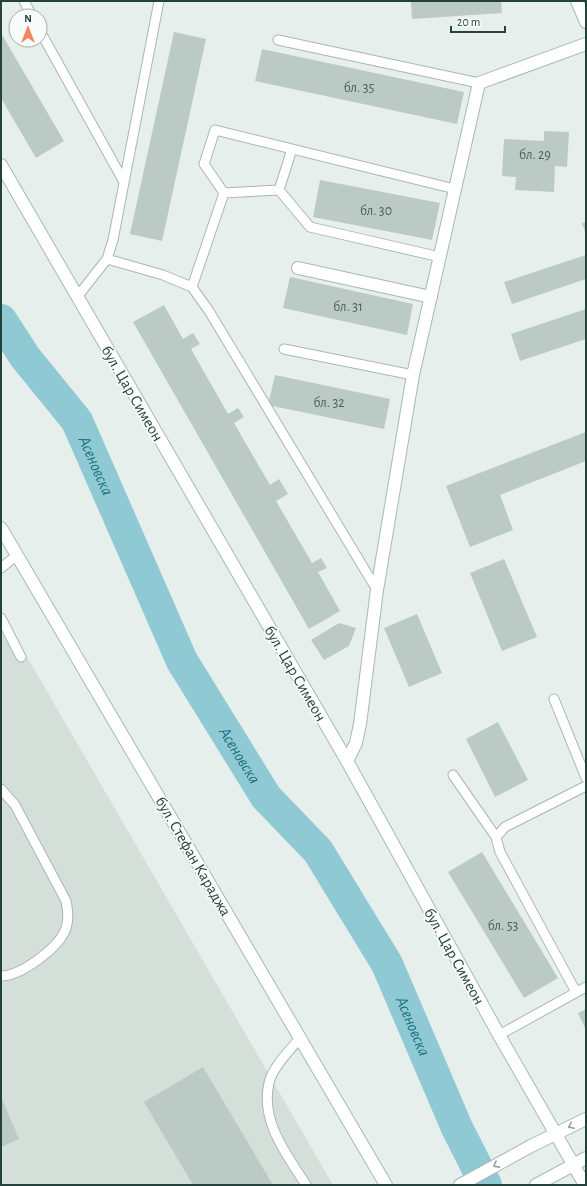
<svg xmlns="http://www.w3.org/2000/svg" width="587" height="1186" viewBox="0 0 587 1186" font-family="'Alegreya Sans',sans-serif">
  <rect width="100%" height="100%" fill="#e6efeb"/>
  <!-- built -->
  <path fill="#d4dfda" d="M 1,612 L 333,1185 L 1,1185 Z"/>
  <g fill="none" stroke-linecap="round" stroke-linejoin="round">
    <!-- river -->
    <path stroke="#8ec9d4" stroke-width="32" id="s1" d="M 1,320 L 25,357 L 77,421 L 182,661 L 266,797 L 318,851 L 387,964 L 457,1128 L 486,1185"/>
  </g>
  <!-- building -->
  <path fill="#bbcac4" d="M 411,1 L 501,1 L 502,13 L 412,19 Z
    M 174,32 L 206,39 L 162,241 L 130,234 Z
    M 1,33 L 64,141 L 36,158 L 1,98 Z
    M 262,49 L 464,92 L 457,124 L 255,81 Z
    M 544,131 L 569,132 L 567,167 L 555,166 L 554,192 L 515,190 L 516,177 L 502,176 L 504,139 L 544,141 Z
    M 320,180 L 440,203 L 432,240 L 313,217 Z
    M 586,222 L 586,234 L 582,223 Z
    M 586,255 L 586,279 L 512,304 L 504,282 Z
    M 290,277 L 413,304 L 407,335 L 283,308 Z
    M 164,305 L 183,339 L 193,333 L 200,344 L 191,349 L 228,414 L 238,408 L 244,417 L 234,423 L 270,485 L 279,479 L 288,494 L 276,501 L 312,563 L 321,558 L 327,568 L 318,572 L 340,611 L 309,629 L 133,322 Z
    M 586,309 L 586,339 L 520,361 L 511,334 Z
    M 275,375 L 390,399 L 384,429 L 268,405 Z
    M 586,432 L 586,461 L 500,495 L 513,530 L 470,547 L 446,486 Z
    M 504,559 L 537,637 L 502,651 L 470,573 Z
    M 417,614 L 442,673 L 409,687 L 384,628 Z
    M 339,623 L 356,628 L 349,646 L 324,660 L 311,640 Z
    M 498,722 L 528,780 L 495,797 L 466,739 Z
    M 482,852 L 558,978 L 524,998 L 448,872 Z
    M 586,1009 L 586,1030 L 578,1013 Z
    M 203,1067 L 273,1185 L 193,1185 L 144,1102 Z
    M 1,1097 L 19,1139 L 1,1147 Z"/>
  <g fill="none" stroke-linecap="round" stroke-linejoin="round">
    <defs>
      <path id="service" d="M 24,1 L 32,16
        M 40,31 L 124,182
        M 278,40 L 479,83
        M 292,149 L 279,190 L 224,193 L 204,164 L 215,130 L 455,189
        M 279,190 L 310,227 L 440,257
        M 107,259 L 163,275 L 192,287 L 209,311 L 377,590
        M 192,287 L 224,193
        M 77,297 L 107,259 L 113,240 L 159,1
        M 284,349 L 413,375
        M 1,568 L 17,555
        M 1,618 L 21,657
        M 554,699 L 586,778
        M 453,775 L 496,837 L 500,852 L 576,992
        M 1,789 L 15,805 L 66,901 C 68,910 69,919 66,928 C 60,947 21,976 1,976
        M 496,837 L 505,827 L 586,786
        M 499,1035 L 586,987
        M 300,1038 C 290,1050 272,1068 269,1083 C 260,1121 287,1155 306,1185"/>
      <path id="minor" d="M 577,1 L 586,22
        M 298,268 L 431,297
        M 347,761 L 356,743 L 360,724 L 377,590 L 413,375 L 479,83 L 586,44"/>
      <path id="secondary" d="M 1,165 L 347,761 L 499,1035 L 585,1185
        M 1,528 L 386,1185
        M 460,1185 L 531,1146 L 586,1119
        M 536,1185 L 586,1158"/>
    </defs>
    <!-- service casing -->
    <use href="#service" stroke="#a8b8b2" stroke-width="11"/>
    <!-- minor casing -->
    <use href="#minor" stroke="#a8b8b2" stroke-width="14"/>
    <!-- secondary casing -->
    <use href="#secondary" stroke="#a4bbb3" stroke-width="14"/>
    <!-- service -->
    <use href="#service" stroke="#fff" stroke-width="9"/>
    <!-- minor -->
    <use href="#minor" stroke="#fff" stroke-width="12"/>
    <!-- secondary -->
    <use href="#secondary" stroke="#fff" stroke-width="12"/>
  </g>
  <!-- one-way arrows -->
  <defs><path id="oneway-chevron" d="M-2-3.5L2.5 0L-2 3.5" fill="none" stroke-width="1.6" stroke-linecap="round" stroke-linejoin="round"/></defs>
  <g stroke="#92a09c">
    <use href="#oneway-chevron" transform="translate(571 1126) rotate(153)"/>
    <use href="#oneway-chevron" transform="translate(496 1165) rotate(151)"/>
  </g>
  <g text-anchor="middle" stroke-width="3.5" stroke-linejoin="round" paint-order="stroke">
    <!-- number labels -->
    <g font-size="14" fill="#4a645c">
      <text x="359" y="92">бл. 35</text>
      <text x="535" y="159">бл. 29</text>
      <text x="376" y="215">бл. 30</text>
      <text x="348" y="311">бл. 31</text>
      <text x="329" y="407">бл. 32</text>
      <text x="503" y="930">бл. 53</text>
    </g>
    <!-- street labels -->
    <g font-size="16" fill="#24423a" stroke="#f7fbf9">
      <text transform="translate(133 393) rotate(60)" y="6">бул. Цар Симеон</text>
      <text transform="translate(296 673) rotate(60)" y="6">бул. Цар Симеон</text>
      <text transform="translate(194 856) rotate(60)" y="6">бул. Стефан Караджа</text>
      <text transform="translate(455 956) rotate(61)" y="6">бул. Цар Симеон</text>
    </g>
    <!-- water labels -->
    <g font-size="17" font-style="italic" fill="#1c6f80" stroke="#f7fbf9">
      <text dy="6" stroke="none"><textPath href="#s1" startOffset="175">Асеновска</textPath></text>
      <text dy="6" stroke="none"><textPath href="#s1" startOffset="499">Асеновска</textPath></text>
      <text dy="6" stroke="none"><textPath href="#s1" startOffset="823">Асеновска</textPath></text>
    </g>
  </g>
  <!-- border -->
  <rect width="587" height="1186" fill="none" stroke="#24423a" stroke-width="4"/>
  <!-- north arrow -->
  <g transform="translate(28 28)"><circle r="19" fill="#f7fbf9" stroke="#a3b1ad"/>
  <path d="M0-3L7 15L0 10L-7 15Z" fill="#f4845f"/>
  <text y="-6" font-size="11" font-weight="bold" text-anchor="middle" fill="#24423a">N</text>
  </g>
  <!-- scale -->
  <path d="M451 26v6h54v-6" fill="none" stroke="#24423a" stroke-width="2"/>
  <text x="457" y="26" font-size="12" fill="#24423a" stroke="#f7fbf9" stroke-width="3" paint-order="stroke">20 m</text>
</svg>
